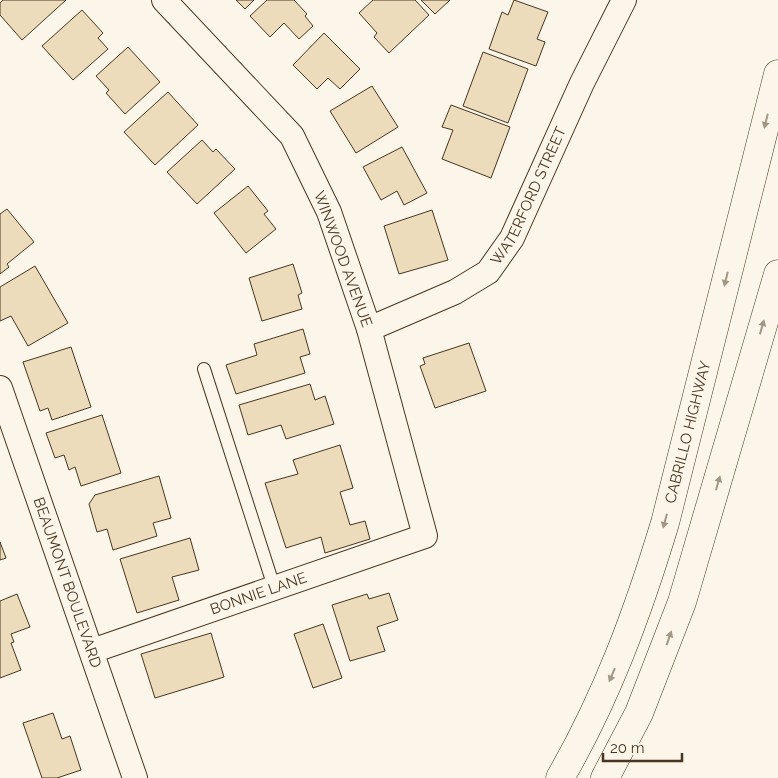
<svg xmlns="http://www.w3.org/2000/svg" width="778" height="778" viewBox="0 0 778 778" font-family="Raleway,sans-serif">
  <rect width="100%" height="100%" fill="#fbf6e9"/>
  <!-- building -->
  <path fill="#ecdcbc" stroke="#4a3520" d="M 3,0 L 66,0 L 22,40 L 0,15 L 0,3 Z
    M 236,0 L 254,0 L 245,9 Z
    M 267,0 L 294,0 L 307,14 L 305,16 L 313,26 L 299,39 L 284,23 L 270,37 L 250,16 Z
    M 373,0 L 415,0 L 429,15 L 389,53 L 374,37 L 377,33 L 359,13 Z
    M 421,0 L 450,0 L 435,14 Z
    M 514,0 L 548,12 L 537,39 L 545,42 L 536,66 L 489,49 L 502,12 L 508,15 Z
    M 82,10 L 103,33 L 98,38 L 108,49 L 73,80 L 42,46 Z
    M 324,33 L 360,69 L 340,89 L 328,78 L 317,89 L 293,65 Z
    M 128,47 L 160,82 L 125,114 L 106,93 L 109,90 L 96,76 Z
    M 483,52 L 528,69 L 508,123 L 463,106 Z
    M 372,86 L 398,127 L 356,153 L 330,111 Z
    M 168,92 L 198,125 L 155,165 L 124,132 Z
    M 451,105 L 510,127 L 491,178 L 442,159 L 453,130 L 442,127 Z
    M 202,140 L 213,152 L 216,149 L 235,169 L 197,204 L 167,172 Z
    M 402,147 L 427,193 L 404,205 L 397,191 L 381,200 L 363,167 Z
    M 248,186 L 268,211 L 264,214 L 276,229 L 246,253 L 214,213 Z
    M 7,209 L 34,242 L 7,264 L 9,267 L 0,274 L 0,214 Z
    M 432,210 L 448,260 L 399,274 L 384,226 Z
    M 293,264 L 302,293 L 298,295 L 302,309 L 262,321 L 249,278 Z
    M 35,266 L 68,323 L 28,346 L 11,316 L 0,321 L 0,287 Z
    M 303,329 L 310,354 L 300,357 L 305,373 L 236,394 L 226,365 L 257,355 L 254,344 Z
    M 469,343 L 486,391 L 435,408 L 420,366 L 425,364 L 423,358 Z
    M 71,347 L 91,407 L 52,420 L 48,408 L 40,411 L 23,362 Z
    M 310,384 L 315,400 L 325,396 L 334,424 L 286,439 L 281,425 L 248,435 L 239,405 Z
    M 102,415 L 121,473 L 81,486 L 75,467 L 69,470 L 64,455 L 55,458 L 46,433 Z
    M 340,445 L 353,488 L 340,492 L 350,525 L 365,521 L 370,539 L 325,553 L 321,537 L 286,548 L 265,483 L 298,474 L 293,460 Z
    M 159,476 L 171,518 L 153,523 L 157,536 L 113,550 L 107,529 L 97,532 L 89,504 L 95,495 Z
    M 190,538 L 199,570 L 172,577 L 179,600 L 137,613 L 120,559 Z
    M 0,542 L 6,558 L 0,560 Z
    M 389,593 L 398,620 L 377,627 L 385,651 L 350,661 L 332,605 L 367,594 L 369,599 Z
    M 17,594 L 30,627 L 11,634 L 14,642 L 11,643 L 21,670 L 0,678 L 0,601 Z
    M 323,624 L 342,678 L 313,688 L 294,634 Z
    M 211,633 L 224,677 L 155,698 L 141,654 Z
    M 53,713 L 62,739 L 70,736 L 81,770 L 57,778 L 42,778 L 23,723 Z"/>
  <g fill="none" stroke-linecap="round" stroke-linejoin="round">
    <defs>
      <path id="service" d="M 204,369 L 274,587"/>
      <g id="minor">
        <path id="s1" d="M 369,329 L 455,292 L 488,272 L 512,238 L 582,83 L 624,0"/>
        <path id="s2" d="M 0,388 L 135,778"/>
        <path id="s3" d="M 92,651 L 425,536 L 369,329 L 329,212 L 292,136 L 164,0"/>
      </g>
      <g id="motorway">
        <path id="s4" d="M 560,778 C 607,697 638,612 665,523 L 778,74"/>
        <path d="M 605,778 L 639,713 L 682,602 L 778,274"/>
      </g>
    </defs>
    <!-- service casing -->
    <use href="#service" stroke="#4a3520" stroke-width="14"/>
    <!-- minor casing -->
    <use href="#minor" stroke="#4a3520" stroke-width="26"/>
    <!-- motorway casing -->
    <use href="#motorway" stroke="#4a3520" stroke-width="29"/>
    <!-- service -->
    <use href="#service" stroke="#fbf6e9" stroke-width="12"/>
    <!-- minor -->
    <use href="#minor" stroke="#fbf6e9" stroke-width="24"/>
    <!-- motorway -->
    <use href="#motorway" stroke="#fbf6e9" stroke-width="28"/>
  </g>
  <!-- one-way arrows -->
  <defs><path id="oneway-solid" d="M-6-.8H1V-3.2L6.5 0L1 3.2V.8H-6Z" transform="scale(1.25)"/></defs>
  <g fill="#a29684">
    <use href="#oneway-solid" transform="translate(766 121) rotate(104)"/>
    <use href="#oneway-solid" transform="translate(726 279) rotate(104)"/>
    <use href="#oneway-solid" transform="translate(762 327) rotate(-74)"/>
    <use href="#oneway-solid" transform="translate(718 483) rotate(-74)"/>
    <use href="#oneway-solid" transform="translate(665 521) rotate(105)"/>
    <use href="#oneway-solid" transform="translate(669 638) rotate(-71)"/>
    <use href="#oneway-solid" transform="translate(612 675) rotate(113)"/>
  </g>
  <g text-anchor="middle" stroke-width="4" stroke-linejoin="round" paint-order="stroke">
    <!-- street labels -->
    <g font-size="15" fill="#4a3520" stroke="#fbf6e9">
      <text dy="5" stroke="none"><textPath href="#s1" startOffset="219">WATERFORD STREET</textPath></text>
      <text transform="translate(343 259) rotate(70)" y="5">WINWOOD AVENUE</text>
      <text dy="5" stroke="none"><textPath href="#s4" startOffset="370">CABRILLO HIGHWAY</textPath></text>
      <text dy="5" stroke="none"><textPath href="#s2" startOffset="206">BEAUMONT BOULEVARD</textPath></text>
      <text dy="5" stroke="none"><textPath href="#s3" startOffset="176">BONNIE LANE</textPath></text>
    </g>
  </g>
  <!-- scale -->
  <path d="M603 753v8h79v-8" fill="none" stroke="#4a3520" stroke-width="2.5"/>
  <text x="610" y="753" font-size="15" fill="#4a3520" stroke="#fbf6e9" stroke-width="4" paint-order="stroke">20 m</text>
</svg>
